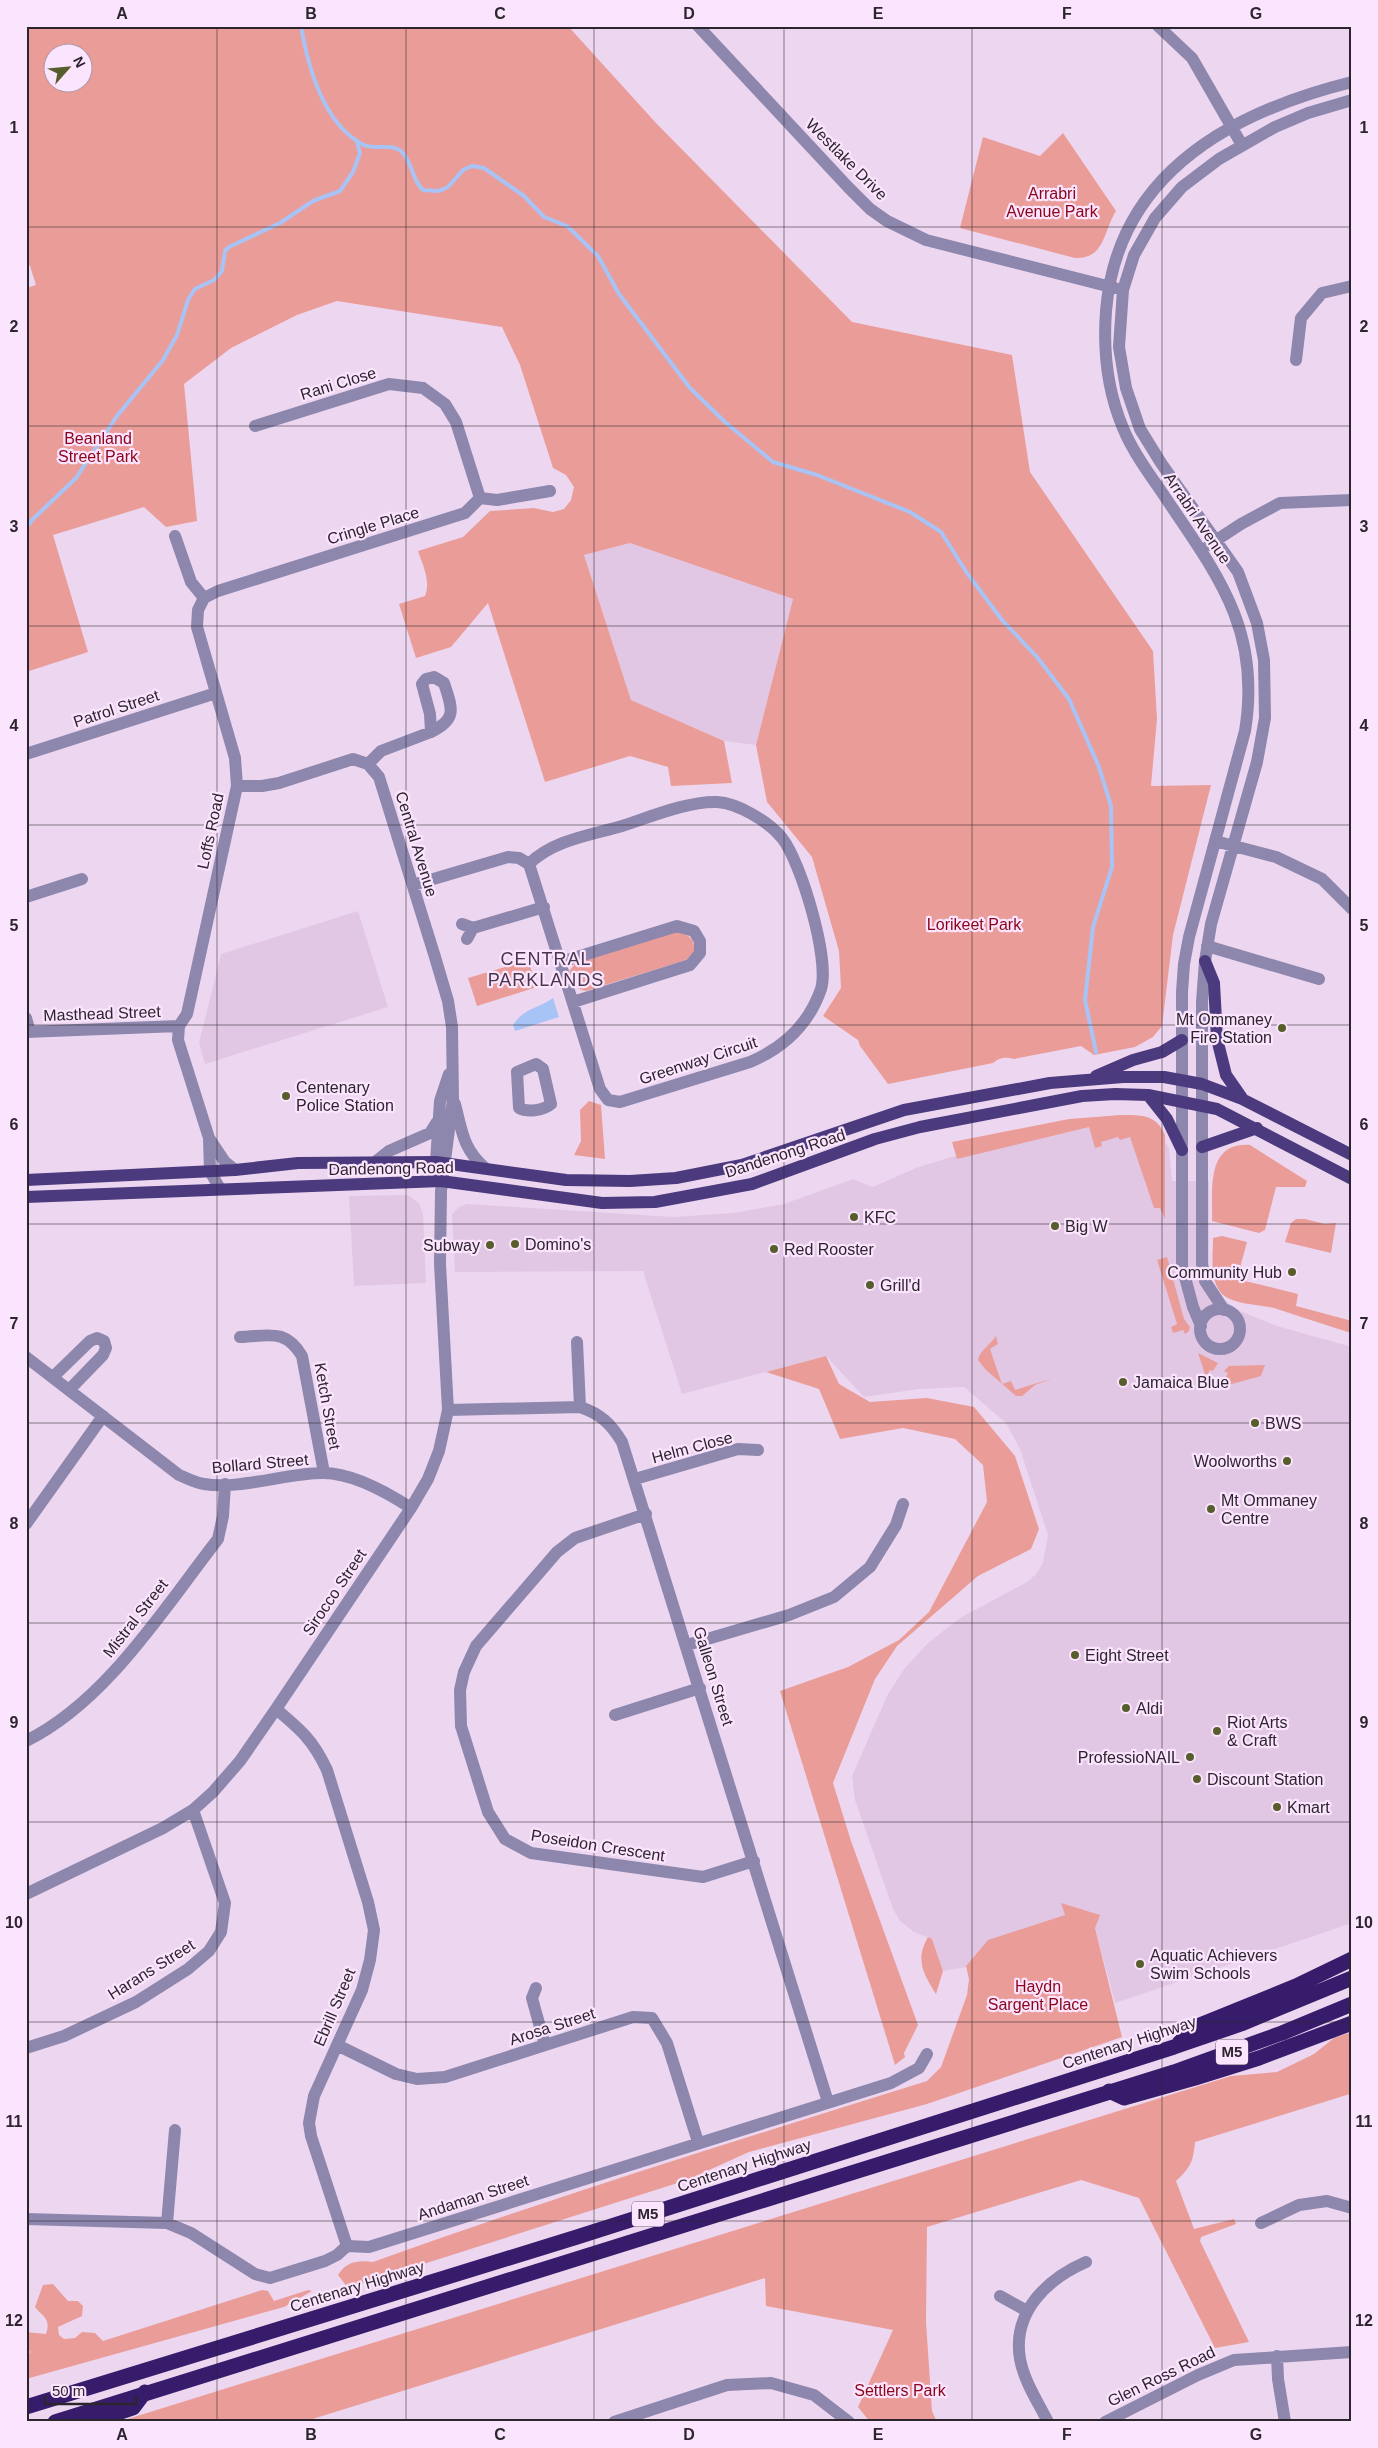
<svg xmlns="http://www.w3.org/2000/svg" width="1378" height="2448" viewBox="0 0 1378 2448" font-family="Helvetica,sans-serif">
  <rect width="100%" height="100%" fill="#edd7f0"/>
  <!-- built -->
  <path fill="#e2c7e5" d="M 630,543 L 793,599 L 756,745 L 724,741 L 631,700 L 584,555 Z
    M 358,911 L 388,1007 L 205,1064 L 199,1043 L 221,954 Z
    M 1123,1119 L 1156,1127 L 1169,1148 L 1172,1181 L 1209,1181 L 1209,1273 L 1211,1281 L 1224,1300 L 1240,1311 L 1277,1326 L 1352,1347 L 1352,1923 L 1115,2003 L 1095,1928 L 967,1967 L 943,1971 L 932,1939 L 914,1932 L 900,1921 L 893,1909 L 855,1800 L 852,1776 L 887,1696 L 904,1669 L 929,1642 L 960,1618 L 1027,1582 L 1037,1573 L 1043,1562 L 1048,1535 L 1020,1449 L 1006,1423 L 964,1387 L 920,1389 L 864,1397 L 826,1356 L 682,1394 L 643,1271 L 455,1272 L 452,1214 L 459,1207 L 467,1204 L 674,1217 L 733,1213 L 784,1204 L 853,1179 L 873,1187 L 916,1168 L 1039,1130 Z
    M 408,1195 L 419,1203 L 423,1214 L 426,1283 L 354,1286 L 349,1196 Z"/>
  <!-- green -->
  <path fill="#ea9d98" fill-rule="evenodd" d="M 26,26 L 568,26 L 656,123 L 852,322 L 1012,355 L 1030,472 L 1153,651 L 1157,719 L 1151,786 L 1211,785 L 1173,935 L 1162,1026 L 1153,1037 L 1135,1047 L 1094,1055 L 1081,1046 L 1014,1059 C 1006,1057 1000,1057 993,1063 L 888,1084 L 860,1046 L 858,1040 L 823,1016 L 841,988 L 839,951 L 812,857 L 767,802 L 756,745 L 793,599 L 630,543 L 584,555 L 631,700 L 724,741 L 732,783 L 671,786 L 668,767 L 630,756 L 545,782 L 488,603 L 451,647 L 416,658 L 399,604 L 425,596 C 431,581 423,566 418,551 L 463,537 L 490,511 L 534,508 L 553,512 L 564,509 L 571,500 L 574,487 L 566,475 L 553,468 L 520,365 L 502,327 L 337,301 L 297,315 L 231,348 L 184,384 L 197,521 L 166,527 L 144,507 L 53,535 L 88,652 L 26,672 L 26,288 L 36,285 L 30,266 L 26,261 L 26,124 L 29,123 L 26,114 ZM 52,52 L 82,52 L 82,82 L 52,82 Z
    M 1063,133 L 1116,211 C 1103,232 1105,259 1075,258 L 960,228 L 983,137 L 1040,156 Z
    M 677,931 C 688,935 696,938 694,952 L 686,960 L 586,991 C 574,989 570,982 570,970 L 576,963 Z
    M 528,960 L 537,987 L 477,1006 L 468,978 Z
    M 589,1101 L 601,1105 L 605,1159 L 574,1155 L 581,1141 L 580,1110 Z
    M 1121,1115 C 1141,1115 1156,1114 1165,1135 L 1165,1219 L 1160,1208 L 1154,1208 L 1130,1137 L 1120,1140 L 1118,1137 L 1101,1142 L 1102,1146 L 1095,1148 L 1089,1127 L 957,1159 L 952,1142 L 1069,1119 Z
    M 1250,1145 L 1307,1181 L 1305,1187 L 1276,1187 L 1265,1230 L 1259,1233 L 1212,1221 C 1213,1191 1205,1142 1250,1145 Z
    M 1296,1219 L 1305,1219 L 1325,1224 L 1336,1223 L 1331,1253 L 1285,1242 L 1291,1223 Z
    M 1222,1236 L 1247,1242 L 1237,1279 L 1298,1294 L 1296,1306 L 1352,1321 L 1351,1333 C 1325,1325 1299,1316 1274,1308 C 1258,1304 1234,1305 1222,1294 C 1209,1280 1213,1255 1213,1238 Z
    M 1167,1257 L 1184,1319 L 1190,1327 L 1189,1331 L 1185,1334 L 1183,1330 L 1173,1333 L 1171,1327 L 1177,1324 L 1157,1260 Z
    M 996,1336 L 998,1344 L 990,1349 L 1002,1384 L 1011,1381 L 1015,1390 L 1053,1378 L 1035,1385 L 1022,1396 L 1016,1396 L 986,1370 L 978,1360 C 980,1350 990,1345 996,1336 Z
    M 1198,1353 L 1218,1363 L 1213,1371 L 1210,1370 L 1206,1377 Z
    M 826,1356 L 839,1384 L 870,1402 L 927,1398 L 974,1407 L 1015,1456 L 1039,1529 L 1031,1549 L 978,1576 L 897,1646 L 875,1679 L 833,1783 L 851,1841 L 918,2025 L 904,2053 L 905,2057 L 895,2065 L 780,1691 L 848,1667 L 899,1640 L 929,1612 L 987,1502 L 983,1465 L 955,1439 L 903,1428 L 840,1439 L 819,1389 L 766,1372 Z
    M 1265,1365 L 1261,1376 L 1221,1387 L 1228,1373 L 1224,1371 L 1229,1366 Z
    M 1061,1903 L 1100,1915 L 1095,1928 L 1122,2037 L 927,2104 L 749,2152 L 687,2180 L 348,2288 L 338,2275 C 346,2262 357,2260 373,2262 C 556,2196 742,2139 927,2081 L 941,2067 L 967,1995 L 969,1979 L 966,1966 L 988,1940 L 1065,1915 Z
    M 928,1937 L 932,1939 L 943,1971 L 936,1994 C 923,1973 915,1960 928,1937 Z
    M 1352,2032 L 1352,2097 L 1350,2094 L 1195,2142 C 1193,2162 1191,2167 1176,2181 L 1194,2229 L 1234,2219 L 1236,2224 L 1201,2237 L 1200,2241 L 1249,2342 L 1215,2348 L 1139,2198 L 1081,2180 L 927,2227 L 926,2322 L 932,2411 L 937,2422 L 870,2422 L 858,2407 L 893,2330 L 766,2306 L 765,2278 L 303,2422 L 118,2422 L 1231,2076 L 1277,2072 L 1314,2054 L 1334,2038 Z
    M 53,2284 L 68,2301 L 78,2301 L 83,2306 L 82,2316 L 58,2327 L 59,2335 L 64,2339 L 75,2338 L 82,2332 L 95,2333 L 103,2341 L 262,2290 L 268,2291 L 274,2301 L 308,2290 L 312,2291 L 284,2307 L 26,2379 L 26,2357 L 30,2352 L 26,2347 L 26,2332 L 46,2334 C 51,2319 44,2318 35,2307 L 43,2285 Z"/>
  <!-- water -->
  <path fill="#a8c3f6" d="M 553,998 L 559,1017 L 515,1031 L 513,1025 C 525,1007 538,1009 553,998 Z"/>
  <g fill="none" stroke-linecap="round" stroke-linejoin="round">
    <!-- stream -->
    <path stroke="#a8c3f6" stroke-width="4" d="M 301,26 C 308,67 324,125 364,145 C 375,150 391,143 401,151 C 413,162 411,179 423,190 L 439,191 L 448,187 L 463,170 L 472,166 L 484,168 L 524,196 L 544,217 L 567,226 L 598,256 L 619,294 L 690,388 L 725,422 L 773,462 L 817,475 L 910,512 L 941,532 L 967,573 L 1002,620 L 1037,657 L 1069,699 L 1099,767 L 1111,806 L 1112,867 L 1093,927 L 1085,1000 L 1096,1052
      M 26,528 L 32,520 L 76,478 L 117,416 L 163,360 L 177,335 L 188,300 L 195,289 L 214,280 L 222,271 L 225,251 L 229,247 L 280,223 L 313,201 L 340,191 L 353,172 L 360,153 L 357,142"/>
    <!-- minor -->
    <path stroke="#8d86ad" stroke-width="12" d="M 698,26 L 848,187 L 870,209 L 887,221 L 926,240 L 1115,288
      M 1158,26 L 1192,58 L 1242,145
      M 1296,360 L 1301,318 L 1322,293 L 1352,286
      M 255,426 L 389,384 L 423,388 L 445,404 L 456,422 L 480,498
      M 175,536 L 191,582 L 204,598 L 198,610 L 197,627 L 235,758 L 237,786 L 187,1014 L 179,1026 L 178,1040 L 209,1138 L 210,1171 L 220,1189
      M 1209,545 L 1241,524 L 1280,503 L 1352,500
      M 204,598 L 218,591 L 465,513 L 480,498 L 497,500 L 550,491
      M 26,754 L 216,693
      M 368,764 L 381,751 L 431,732 L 430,714 L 422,684 L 426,679 L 434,677 L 444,683 C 452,708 458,719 431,732
      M 1215,841 L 1276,857 L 1322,879 L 1352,909
      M 413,885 L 508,857 L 519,858 L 529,864 C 553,840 591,835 622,826 C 650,817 688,801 717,802 C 738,803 769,822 782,838 C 801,862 830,959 821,989 C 809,1024 783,1048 750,1062 L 620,1102 L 608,1100 L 600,1089 L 529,864
      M 26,897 L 82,879
      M 462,924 L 473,928 L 467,939
      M 473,928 L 544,907
      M 1207,946 L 1319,979
      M 561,962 L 677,926 L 694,931 L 700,941 L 700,953 L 690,965 L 573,1002
      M 26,1018 L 30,1032
      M 26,1032 L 179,1026
      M 536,1064 L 543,1069 L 551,1104 C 544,1110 528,1113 519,1108 L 517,1072 Z
      M 455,1104 C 462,1131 463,1149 485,1168
      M 209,1138 L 225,1162 L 235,1170
      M 374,1163 L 389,1151 L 430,1133 L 437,1122
      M 438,1172 L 436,1162 L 440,1101 L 449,1074
      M1200 1329a20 20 0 1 1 40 0a20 20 0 1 1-40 0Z
      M 1224,1310 L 1205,1281 L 1202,1264 L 1202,1002 L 1205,961 L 1211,924 L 1257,762 L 1265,718 L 1264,660 L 1257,623 L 1238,572 L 1161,463 L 1140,429 L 1126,388 L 1119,347 L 1123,290 L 1134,255 L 1155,218 L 1182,187 L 1219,159 L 1275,127 L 1308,113 L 1352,100
      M 1201,1326 L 1193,1307 L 1182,1266 L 1182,992 L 1184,964 L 1189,937 L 1245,731 C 1262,627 1215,572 1161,491 C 1147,471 1132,450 1123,428 C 1107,390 1103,351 1106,311 C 1117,174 1231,112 1352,82
      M 240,1337 C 269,1336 285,1328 302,1356 L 324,1473
      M 577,1342 L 580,1407
      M 26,1357 L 179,1475 C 187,1478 196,1483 204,1484 C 240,1490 286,1473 323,1473 C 352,1473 388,1493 411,1508
      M 54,1376 L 90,1341 L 97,1338 L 104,1341 L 106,1348 L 103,1355 L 70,1389
      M 448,1410 L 580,1407 C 601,1414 611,1424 622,1442 L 828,2102
      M 635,1479 L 738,1449 L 758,1450
      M 646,1514 L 575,1538 L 557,1552 L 476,1646 L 464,1672 L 460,1690 L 461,1726 L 488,1812 L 505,1839 L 531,1853 L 703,1877 L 754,1861
      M 26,1524 L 103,1416
      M 687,1645 L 789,1615 L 834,1597 L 870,1567 L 896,1525 L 903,1504
      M 276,1709 C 301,1730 313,1740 327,1770 L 368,1902 L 374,1930 L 370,1960 L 362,1990 L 314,2096 L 309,2123 L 311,2136 L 347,2246
      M 615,1715 L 700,1688
      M 26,1741 C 106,1702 164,1608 218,1539 L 223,1516 L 225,1484
      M 26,1894 L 163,1828 L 193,1810 L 213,1792 L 240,1761 L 276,1709 L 411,1508 L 428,1479 L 439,1451 L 448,1410 L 440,1264 L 441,1191 L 453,1099 L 452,1027 L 448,1001 L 435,957 L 379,777 L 368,764 L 353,759 L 279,783 L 262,786 L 237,786
      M 536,1988 L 532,1998 L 545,2045
      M 337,2045 L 396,2074 L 417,2079 L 445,2077 L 633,2017 L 652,2018 L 667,2043 L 698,2142
      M 26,2048 L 64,2036 L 136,2002 L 188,1969 L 209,1951 L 221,1932 L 225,1903 L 193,1810
      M 26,2219 L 167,2223 L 191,2233 L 255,2274 L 270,2278 L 325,2261 L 337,2255 L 347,2246 L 369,2247 L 891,2083 L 919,2068 L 927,2054
      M 167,2223 L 175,2130
      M 1261,2223 L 1299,2205 L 1327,2201 L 1352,2208
      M 1000,2296 L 1027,2311
      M 1277,2356 L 1278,2379 L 1285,2422
      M 614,2422 L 727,2385 L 771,2383 L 814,2395 L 849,2422
      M 1048,2422 C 1038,2402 1024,2381 1020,2359 C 1012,2312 1047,2279 1086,2262
      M 1105,2422 L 1198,2375 L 1234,2360 L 1352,2352"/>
    <!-- major -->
    <path stroke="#4c3a7e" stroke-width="12" d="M 1205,961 L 1214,983 L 1217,1039 L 1226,1075 L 1242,1098
      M 1096,1076 L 1133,1060 L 1162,1052 L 1182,1040
      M 1148,1095 L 1167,1119 L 1182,1150
      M 1202,1147 L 1257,1128
      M 26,1180 L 235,1170 L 298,1163 L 436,1162 L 566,1180 L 630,1181 L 676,1178 L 742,1165 L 904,1110 L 1050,1083 L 1123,1077 L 1164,1077 L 1202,1084 L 1242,1099 L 1352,1155
      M 26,1197 L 441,1181 L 602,1203 L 655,1202 L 752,1184 L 875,1139 L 920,1127 L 1082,1096 L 1115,1094 L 1148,1095 L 1217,1109 L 1352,1179"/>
    <!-- highway -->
    <path stroke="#371c6c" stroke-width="15" d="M 1179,2043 L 1195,2027 L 1296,1986 L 1352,1959
      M 1109,2091 L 1124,2098 L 1195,2078 L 1259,2058 L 1352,2023
      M 26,2407 L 577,2237 L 1174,2047 L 1241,2024 L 1352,1978
      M 55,2422 L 1174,2072 L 1282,2033 L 1352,2004
      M 91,2422 L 133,2408 L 145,2392"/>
  </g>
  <!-- grid -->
  <path fill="none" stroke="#2d252e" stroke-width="1" stroke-opacity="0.55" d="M 217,26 L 217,2422M 406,26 L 406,2422M 594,26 L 594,2422M 784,26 L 784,2422M 972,26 L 972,2422M 1162,26 L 1162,2422M 26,227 L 1352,227M 26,426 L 1352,426M 26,626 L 1352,626M 26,825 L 1352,825M 26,1025 L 1352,1025M 26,1224 L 1352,1224M 26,1423 L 1352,1423M 26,1623 L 1352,1623M 26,1822 L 1352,1822M 26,2022 L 1352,2022M 26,2221 L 1352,2221"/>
  <!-- markers -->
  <g fill="#575d2b" stroke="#fbe4fd" stroke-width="2">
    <circle cx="1282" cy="1028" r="5"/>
    <circle cx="286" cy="1096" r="5"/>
    <circle cx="854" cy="1217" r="5"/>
    <circle cx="1055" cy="1226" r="5"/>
    <circle cx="515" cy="1244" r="5"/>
    <circle cx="490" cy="1245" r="5"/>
    <circle cx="774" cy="1249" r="5"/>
    <circle cx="1292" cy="1272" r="5"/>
    <circle cx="870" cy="1285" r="5"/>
    <circle cx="1123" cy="1382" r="5"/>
    <circle cx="1255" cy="1423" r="5"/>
    <circle cx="1287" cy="1461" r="5"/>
    <circle cx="1211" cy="1509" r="5"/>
    <circle cx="1075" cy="1655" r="5"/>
    <circle cx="1126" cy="1708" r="5"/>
    <circle cx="1217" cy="1731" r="5"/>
    <circle cx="1190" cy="1757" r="5"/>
    <circle cx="1197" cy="1779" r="5"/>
    <circle cx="1277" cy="1807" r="5"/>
    <circle cx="1140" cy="1964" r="5"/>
  </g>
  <g text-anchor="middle" stroke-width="4.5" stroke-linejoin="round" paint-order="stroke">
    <!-- shield labels -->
    <g fill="#fbe4fd" stroke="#6b5e6c" stroke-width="1">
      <rect x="1216" y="2039.5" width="32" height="25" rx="4"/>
      <rect x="632" y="2201.5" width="32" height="25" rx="4"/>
    </g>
    <g font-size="15" font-weight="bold" fill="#2d252e">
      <text x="1232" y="2057">M5</text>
      <text x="648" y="2219">M5</text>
    </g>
    <!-- street labels -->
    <g font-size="16" fill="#2d252e" stroke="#fbe4fd">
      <text transform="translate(847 159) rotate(45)" y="6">Westlake Drive</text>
      <text transform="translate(338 383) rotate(-17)" y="6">Rani Close</text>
      <text transform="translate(1198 518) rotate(56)" y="6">Arrabri Avenue</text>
      <text transform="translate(373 525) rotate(-17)" y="6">Cringle Place</text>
      <text transform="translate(116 708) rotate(-18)" y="6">Patrol Street</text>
      <text transform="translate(210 831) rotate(-78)" y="6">Loffs Road</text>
      <text transform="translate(417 844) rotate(73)" y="6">Central Avenue</text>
      <text transform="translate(102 1013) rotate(-2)" y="6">Masthead Street</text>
      <text transform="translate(698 1060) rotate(-18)" y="6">Greenway Circuit</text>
      <text transform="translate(785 1153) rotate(-18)" y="6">Dandenong Road</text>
      <text transform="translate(391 1168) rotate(-1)" y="6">Dandenong Road</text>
      <text transform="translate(328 1406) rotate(80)" y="6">Ketch Street</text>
      <text transform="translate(692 1447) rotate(-15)" y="6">Helm Close</text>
      <text transform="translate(260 1463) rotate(-5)" y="6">Bollard Street</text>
      <text transform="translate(334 1592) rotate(-56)" y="6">Sirocco Street</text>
      <text transform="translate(135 1618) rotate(-52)" y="6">Mistral Street</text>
      <text transform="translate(714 1676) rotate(73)" y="6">Galleon Street</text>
      <text transform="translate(598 1845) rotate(9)" y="6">Poseidon Crescent</text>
      <text transform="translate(151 1969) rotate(-32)" y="6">Harans Street</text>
      <text transform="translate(334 2007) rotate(-67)" y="6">Ebrill Street</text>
      <text transform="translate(552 2026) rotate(-18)" y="6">Arosa Street</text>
      <text transform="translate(1129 2042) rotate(-18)" y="6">Centenary Highway</text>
      <text transform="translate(744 2165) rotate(-18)" y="6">Centenary Highway</text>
      <text transform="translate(473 2197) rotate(-18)" y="6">Andaman Street</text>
      <text transform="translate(357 2286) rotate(-17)" y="6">Centenary Highway</text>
      <text transform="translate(1161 2376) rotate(-26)" y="6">Glen Ross Road</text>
    </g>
    <!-- park labels -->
    <g font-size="16" fill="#8a0518" stroke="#fbe4fd">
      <text x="1052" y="199">Arrabri<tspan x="1052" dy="18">Avenue Park</tspan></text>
      <text x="98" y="444">Beanland<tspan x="98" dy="18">Street Park</tspan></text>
      <text x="974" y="930">Lorikeet Park</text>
      <text x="1038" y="1992">Haydn<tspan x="1038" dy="18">Sargent Place</tspan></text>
      <text x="900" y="2396">Settlers Park</text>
    </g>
    <!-- poi labels -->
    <g font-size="16" fill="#2d252e" stroke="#fbe4fd" text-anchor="start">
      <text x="1272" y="1025" text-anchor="end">Mt Ommaney<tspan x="1272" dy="18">Fire Station</tspan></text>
      <text x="296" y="1093">Centenary<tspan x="296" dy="18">Police Station</tspan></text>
      <text x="864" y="1223">KFC</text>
      <text x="1065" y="1232">Big W</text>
      <text x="525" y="1250">Domino's</text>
      <text x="480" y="1251" text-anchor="end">Subway</text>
      <text x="784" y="1255">Red Rooster</text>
      <text x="1282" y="1278" text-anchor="end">Community Hub</text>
      <text x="880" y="1291">Grill'd</text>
      <text x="1133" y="1388">Jamaica Blue</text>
      <text x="1265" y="1429">BWS</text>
      <text x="1277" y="1467" text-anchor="end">Woolworths</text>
      <text x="1221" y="1506">Mt Ommaney<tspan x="1221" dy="18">Centre</tspan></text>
      <text x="1085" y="1661">Eight Street</text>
      <text x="1136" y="1714">Aldi</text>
      <text x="1227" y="1728">Riot Arts<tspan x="1227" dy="18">&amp; Craft</tspan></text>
      <text x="1180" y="1763" text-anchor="end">ProfessioNAIL</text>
      <text x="1207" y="1785">Discount Station</text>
      <text x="1287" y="1813">Kmart</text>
      <text x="1150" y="1961">Aquatic Achievers<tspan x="1150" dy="18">Swim Schools</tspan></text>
    </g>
    <!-- neighbourhood labels -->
    <g font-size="18" letter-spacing="1" fill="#48364a" stroke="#fbe4fd">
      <text x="546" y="965">CENTRAL<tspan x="546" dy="21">PARKLANDS</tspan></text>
    </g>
  </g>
  <!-- border -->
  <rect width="1378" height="2448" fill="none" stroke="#fbe4fd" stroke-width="55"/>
  <!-- north arrow -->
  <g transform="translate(68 68) rotate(63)"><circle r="24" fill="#fbe4fd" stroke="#a998aa"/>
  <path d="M0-4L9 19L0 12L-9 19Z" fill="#575d2b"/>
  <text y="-8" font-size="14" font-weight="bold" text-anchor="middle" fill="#2d252e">N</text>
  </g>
  <!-- scale -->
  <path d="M45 2396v8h91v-8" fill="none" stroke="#2d252e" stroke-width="2.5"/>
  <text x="52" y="2396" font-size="15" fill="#2d252e" stroke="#fbe4fd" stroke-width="4" paint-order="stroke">50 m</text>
  <rect x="28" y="28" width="1322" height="2392" fill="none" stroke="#2d252e" stroke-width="2"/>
  <g font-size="16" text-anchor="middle" font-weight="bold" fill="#2d252e">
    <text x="122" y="19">A</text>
    <text x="311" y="19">B</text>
    <text x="500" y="19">C</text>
    <text x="689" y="19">D</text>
    <text x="878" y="19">E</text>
    <text x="1067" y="19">F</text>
    <text x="1256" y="19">G</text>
    <text x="14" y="133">1</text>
    <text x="1364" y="133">1</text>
    <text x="14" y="332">2</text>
    <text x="1364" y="332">2</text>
    <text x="14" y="532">3</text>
    <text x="1364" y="532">3</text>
    <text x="14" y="731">4</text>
    <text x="1364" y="731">4</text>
    <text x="14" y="931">5</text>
    <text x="1364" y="931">5</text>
    <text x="14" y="1130">6</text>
    <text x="1364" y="1130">6</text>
    <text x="14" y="1329">7</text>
    <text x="1364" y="1329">7</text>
    <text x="14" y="1529">8</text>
    <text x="1364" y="1529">8</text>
    <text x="14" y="1728">9</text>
    <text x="1364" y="1728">9</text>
    <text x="14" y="1928">10</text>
    <text x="1364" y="1928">10</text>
    <text x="14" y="2127">11</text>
    <text x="1364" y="2127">11</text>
    <text x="14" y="2326">12</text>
    <text x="1364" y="2326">12</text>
    <text x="122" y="2440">A</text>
    <text x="311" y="2440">B</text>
    <text x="500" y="2440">C</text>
    <text x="689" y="2440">D</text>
    <text x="878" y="2440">E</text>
    <text x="1067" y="2440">F</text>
    <text x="1256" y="2440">G</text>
  </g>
</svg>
